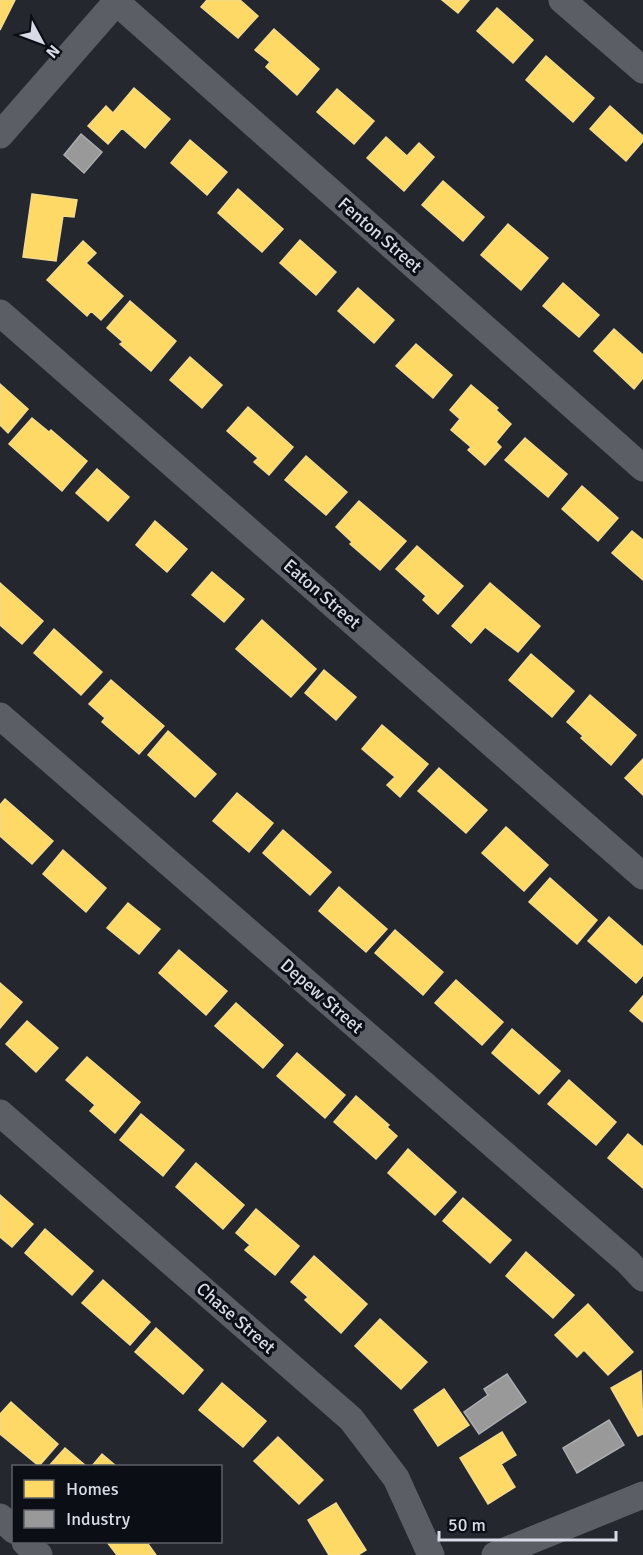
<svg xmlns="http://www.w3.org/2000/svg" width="643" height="1555" viewBox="0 0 643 1555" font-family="Signika,sans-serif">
  <rect width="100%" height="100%" fill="#25272f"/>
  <!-- homes -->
  <path fill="#ffd966" stroke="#f3da8c" stroke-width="1.5" d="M 0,0 L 15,0 L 0,30 Z
    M 207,0 L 240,0 L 258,16 L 238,38 L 201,7 Z
    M 442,0 L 469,0 L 458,13 Z
    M 497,8 L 533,40 L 513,63 L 477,31 Z
    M 274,29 L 319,69 L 297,95 L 266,67 L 270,62 L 255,50 Z
    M 546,56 L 594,98 L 573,122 L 526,80 Z
    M 134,88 L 170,119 L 145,148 L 122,128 L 108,144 L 88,126 L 106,106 L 113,113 Z
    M 337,89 L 374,121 L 354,144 L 317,112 Z
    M 610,106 L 643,136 L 643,141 L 626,161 L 590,129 Z
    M 386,137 L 407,156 L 419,143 L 434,157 L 404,191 L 367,158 Z
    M 190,140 L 227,172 L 207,195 L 171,163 Z
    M 443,181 L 484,217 L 463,241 L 422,205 Z
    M 238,189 L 283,229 L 262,252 L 218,213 Z
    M 32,194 L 77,200 L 74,217 L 63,216 L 56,261 L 23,257 Z
    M 508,224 L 548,258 L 521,290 L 481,255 Z
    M 300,240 L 336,272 L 316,295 L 280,263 Z
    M 83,241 L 96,253 L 86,263 L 123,296 L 101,320 L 91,311 L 87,316 L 47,280 Z
    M 563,283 L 599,315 L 579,337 L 543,306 Z
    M 358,288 L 394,320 L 374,343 L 338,311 Z
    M 130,301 L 176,341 L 151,371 L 120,344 L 123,342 L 107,328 Z
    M 614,329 L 643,355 L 643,378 L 634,389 L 594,351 Z
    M 416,344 L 452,375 L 433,398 L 396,366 Z
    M 190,357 L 222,385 L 202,408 L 170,380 Z
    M 0,384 L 28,409 L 8,433 L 0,425 Z
    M 471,385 L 498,408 L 496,410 L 511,424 L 496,442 L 501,447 L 485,465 L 468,450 L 471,447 L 451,430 L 460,419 L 450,410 Z
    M 248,407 L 293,447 L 269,475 L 254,462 L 258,458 L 227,431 Z
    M 32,418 L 49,432 L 51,430 L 87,461 L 62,491 L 9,444 Z
    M 525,438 L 567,474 L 548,497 L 505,460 Z
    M 306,456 L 347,492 L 326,515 L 285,480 Z
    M 97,469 L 129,497 L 108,521 L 76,493 Z
    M 582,486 L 618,518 L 598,541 L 562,509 Z
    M 359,501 L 406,541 L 380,570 L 350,544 L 352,542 L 336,527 Z
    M 155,521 L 187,549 L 167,572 L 136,545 Z
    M 632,531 L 643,540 L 643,580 L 612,553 Z
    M 417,546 L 463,586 L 438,614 L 423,600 L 426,596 L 396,569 Z
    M 212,572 L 244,599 L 224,622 L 192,595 Z
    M 0,583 L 43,621 L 22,644 L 0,625 Z
    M 490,583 L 540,626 L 518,652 L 485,627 L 471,643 L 452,626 Z
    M 262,620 L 316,669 L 291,697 L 236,649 Z
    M 54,629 L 102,672 L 81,695 L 34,653 Z
    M 531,654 L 574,691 L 552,717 L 509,680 Z
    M 324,670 L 356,697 L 336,720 L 305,693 Z
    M 111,680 L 164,726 L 139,754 L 102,722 L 105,718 L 89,704 Z
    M 590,695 L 636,735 L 611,765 L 581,738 L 583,736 L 567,722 Z
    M 382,725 L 428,764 L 400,797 L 387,785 L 395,777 L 362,749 Z
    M 168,731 L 216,774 L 195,797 L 148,755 Z
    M 643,759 L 643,795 L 625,778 Z
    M 439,768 L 487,810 L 466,833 L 418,791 Z
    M 237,793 L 273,823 L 249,852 L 213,821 Z
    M 5,799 L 53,841 L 32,864 L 0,836 L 0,805 Z
    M 506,827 L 548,865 L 524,891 L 482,853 Z
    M 283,830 L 331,872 L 310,895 L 263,853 Z
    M 63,850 L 106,888 L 86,912 L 43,874 Z
    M 550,878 L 597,920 L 577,944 L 529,902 Z
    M 339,887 L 387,929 L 366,952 L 319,911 Z
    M 128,903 L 160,929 L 139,954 L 107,928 Z
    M 609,917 L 643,947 L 643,975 L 636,983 L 588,941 Z
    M 395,930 L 443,972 L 423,995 L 375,953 Z
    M 179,950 L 227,991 L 206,1015 L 159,973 Z
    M 456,980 L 503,1022 L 482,1045 L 435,1003 Z
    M 0,983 L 22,1002 L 0,1028 Z
    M 643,996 L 643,1022 L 630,1011 Z
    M 236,1003 L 283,1045 L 263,1068 L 215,1026 Z
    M 27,1021 L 58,1048 L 36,1072 L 6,1044 Z
    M 512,1029 L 560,1071 L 539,1094 L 492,1053 Z
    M 297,1053 L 345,1095 L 325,1118 L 277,1076 Z
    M 87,1057 L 140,1102 L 115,1133 L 90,1111 L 95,1105 L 66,1080 Z
    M 569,1080 L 616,1122 L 596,1145 L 548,1104 Z
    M 356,1096 L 389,1125 L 387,1127 L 397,1136 L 376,1159 L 334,1122 Z
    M 141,1114 L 184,1150 L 163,1176 L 120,1140 Z
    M 628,1134 L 643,1147 L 643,1188 L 608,1158 Z
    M 408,1149 L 456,1192 L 435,1215 L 388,1173 Z
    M 196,1163 L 244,1205 L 223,1229 L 176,1187 Z
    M 0,1195 L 33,1224 L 12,1247 L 0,1237 Z
    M 463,1198 L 511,1240 L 490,1263 L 443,1221 Z
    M 256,1209 L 299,1246 L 275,1275 L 245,1250 L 250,1245 L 236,1233 Z
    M 45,1229 L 93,1271 L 72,1295 L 25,1253 Z
    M 526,1252 L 574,1295 L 553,1318 L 506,1276 Z
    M 314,1256 L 367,1304 L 341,1333 L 305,1300 L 308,1297 L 291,1282 Z
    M 103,1280 L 150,1322 L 130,1345 L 82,1303 Z
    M 588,1304 L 633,1352 L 608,1375 L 584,1350 L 577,1357 L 555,1335 Z
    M 380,1319 L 427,1362 L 401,1389 L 355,1346 Z
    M 156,1328 L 203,1370 L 183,1394 L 135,1352 Z
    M 641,1371 L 643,1434 L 638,1436 L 611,1388 Z
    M 222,1383 L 266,1421 L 243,1447 L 199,1410 Z
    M 444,1389 L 469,1425 L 438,1446 L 414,1410 Z
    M 11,1402 L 58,1444 L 39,1466 L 0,1434 L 0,1414 Z
    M 502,1432 L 516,1455 L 501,1464 L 515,1487 L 488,1504 L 460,1458 Z
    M 278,1437 L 323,1480 L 299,1504 L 254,1461 Z
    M 65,1448 L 86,1466 L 49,1466 Z
    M 102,1454 L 116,1466 L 92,1466 Z
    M 336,1503 L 366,1550 L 358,1555 L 329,1555 L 308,1520 Z
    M 107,1542 L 152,1542 L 148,1544 L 156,1555 L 117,1555 Z"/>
  <!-- industry -->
  <path fill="#999" stroke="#acadb0" stroke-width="1.5" d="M 81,134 L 102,152 L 84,173 L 64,155 Z
    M 507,1374 L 526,1402 L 479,1434 L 464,1412 L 488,1395 L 484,1389 Z
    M 609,1420 L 624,1445 L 577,1473 L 563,1448 Z"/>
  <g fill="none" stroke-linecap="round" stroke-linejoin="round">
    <!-- minor -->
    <path stroke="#5c5e65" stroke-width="27" d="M 114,0 L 643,468
      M 562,0 L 643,70
      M 0,135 L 118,0
      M 0,313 L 643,876
      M 0,716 L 628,1262 L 643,1278
      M 0,1113 L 351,1419 L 396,1478 L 431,1555
      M 0,1517 L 14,1530
      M 25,1542 L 39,1555
      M 495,1555 L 643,1495"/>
  </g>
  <g text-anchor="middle" stroke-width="6" stroke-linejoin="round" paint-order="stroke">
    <!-- street labels -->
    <g font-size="18" fill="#d8dbe5" stroke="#0c0e15">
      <text transform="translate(380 235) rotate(41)" y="6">Fenton Street</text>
      <text transform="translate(322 594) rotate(41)" y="6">Eaton Street</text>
      <text transform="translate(322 996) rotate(41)" y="6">Depew Street</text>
      <text transform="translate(236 1318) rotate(41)" y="6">Chase Street</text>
    </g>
  </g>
  <!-- legend -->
  <rect x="12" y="1465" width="210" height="78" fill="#0c0e15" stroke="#5e6068" stroke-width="1.5"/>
  <rect x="24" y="1480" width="30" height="18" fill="#ffd966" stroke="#5e6068" stroke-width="1.5"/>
  <text x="66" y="1495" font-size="18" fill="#d8dbe5">Homes</text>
  <rect x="24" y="1510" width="30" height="18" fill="#999999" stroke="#5e6068" stroke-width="1.5"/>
  <text x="66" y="1525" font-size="18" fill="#d8dbe5">Industry</text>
  <!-- north arrow -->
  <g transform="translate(42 42) rotate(131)" stroke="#0c0e15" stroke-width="4.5" paint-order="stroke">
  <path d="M0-4.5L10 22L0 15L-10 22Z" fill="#d8dbe5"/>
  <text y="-9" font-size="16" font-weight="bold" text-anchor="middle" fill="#d8dbe5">N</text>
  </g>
  <!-- scale -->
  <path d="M439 1531v9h177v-9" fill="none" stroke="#d8dbe5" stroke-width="3"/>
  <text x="448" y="1531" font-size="18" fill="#d8dbe5" stroke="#0c0e15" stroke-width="4.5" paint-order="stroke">50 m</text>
</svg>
